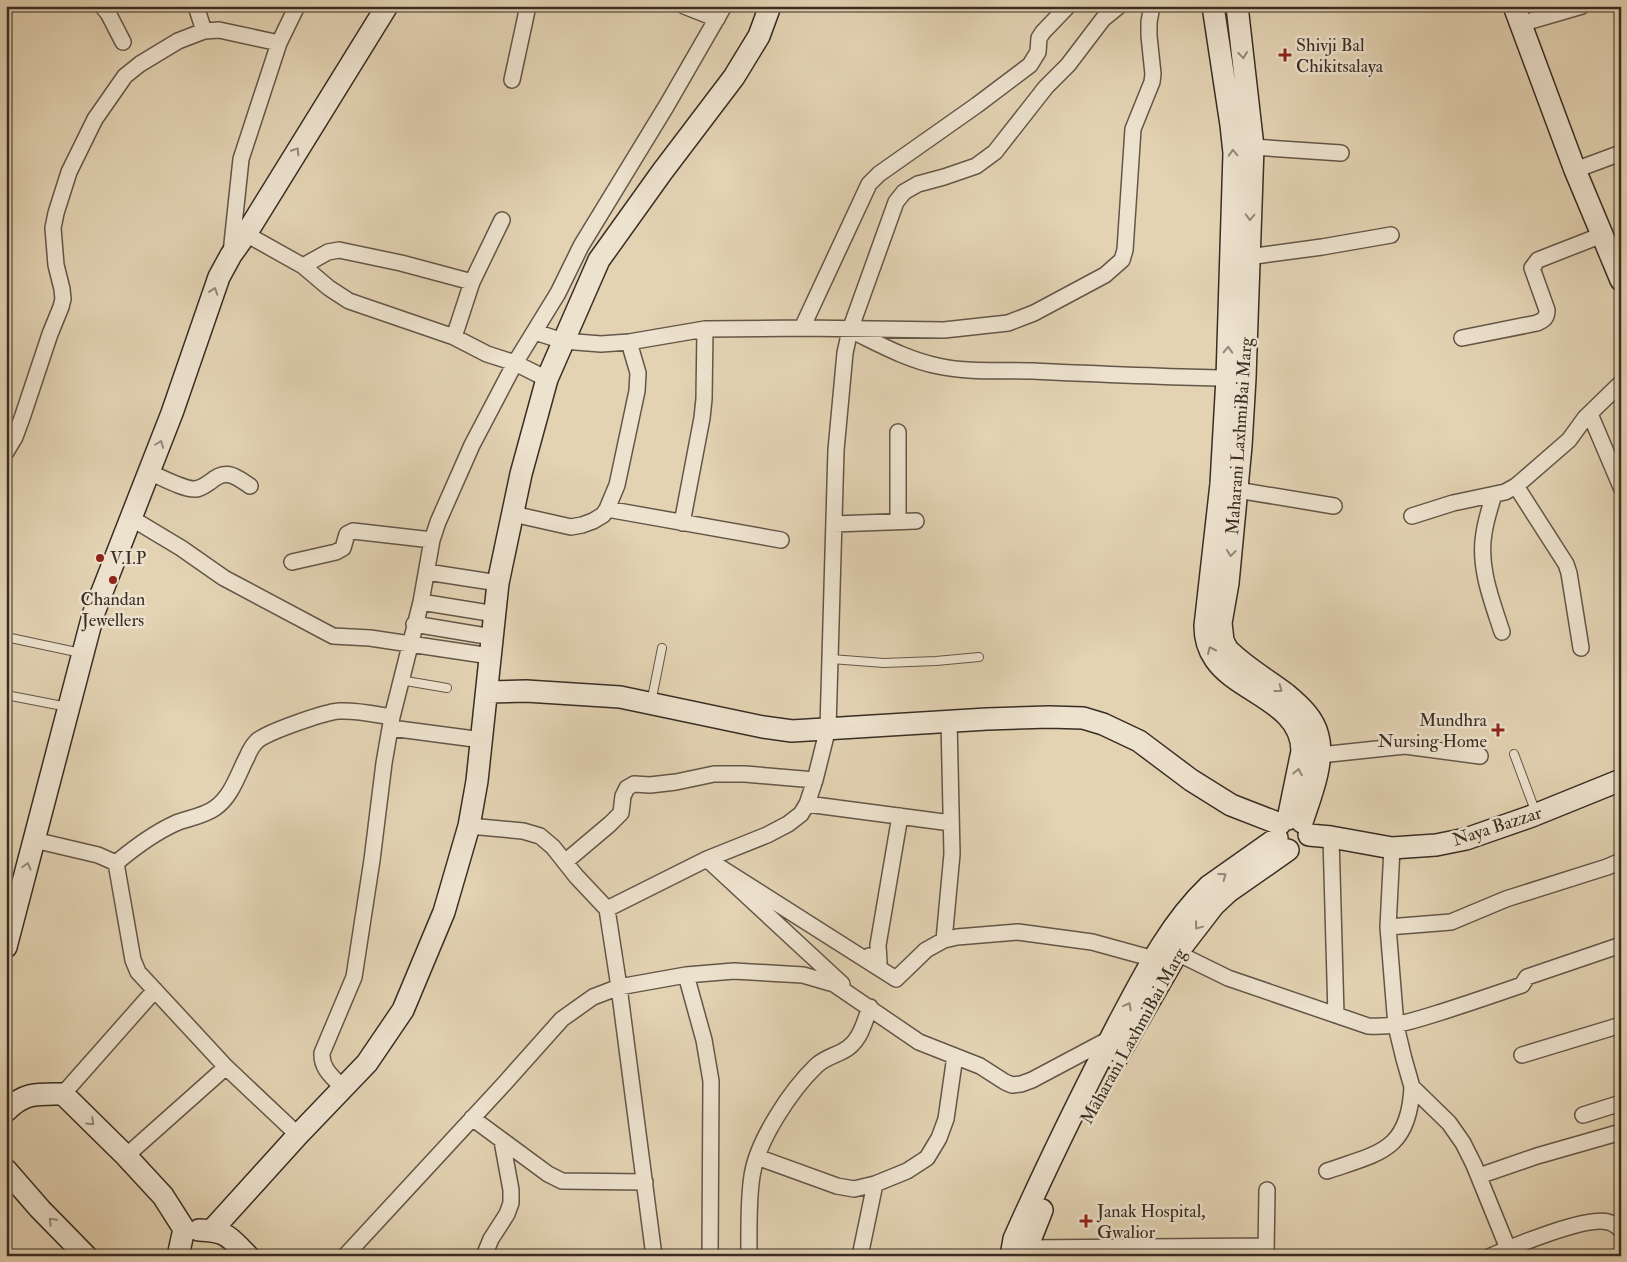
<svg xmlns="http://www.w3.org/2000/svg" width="1627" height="1262" viewBox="0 0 1627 1262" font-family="'IM FELL Double Pica',serif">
  <rect width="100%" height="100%" fill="#e3d3b3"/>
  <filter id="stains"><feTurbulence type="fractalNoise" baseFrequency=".004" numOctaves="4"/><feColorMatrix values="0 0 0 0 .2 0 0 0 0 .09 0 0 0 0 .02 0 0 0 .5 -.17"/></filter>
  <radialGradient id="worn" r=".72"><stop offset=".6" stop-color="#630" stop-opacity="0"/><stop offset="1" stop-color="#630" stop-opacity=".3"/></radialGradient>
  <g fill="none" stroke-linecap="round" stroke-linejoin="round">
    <defs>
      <path id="lane" d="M 6,637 L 81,653
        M 831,659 L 884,663 L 936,661 L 979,657
        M 400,680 L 447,688
        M 6,695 L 68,707
        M 651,703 L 662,648
        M 1514,754 L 1536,813"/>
      <path id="street" d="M 102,6 L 108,13 L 123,42
        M 196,6 L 204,31
        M 684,6 L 717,19
        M 1520,24 L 1582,6
        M 512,80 L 528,6
        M 1253,147 L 1341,153
        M 1575,170 L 1621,153
        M 246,234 L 303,266 L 329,288 L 349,301 L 454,337 L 487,354 L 515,363 L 547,379
        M 231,253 L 241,159 L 279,43 L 297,6
        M 1248,257 L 1322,247 L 1391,235
        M 303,266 L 328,252 L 339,250 L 401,263 L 472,282
        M 802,328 L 869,184 L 879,174 L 977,105 L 1030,65 L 1038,52 L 1039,38 L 1043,32 L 1068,6
        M 535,332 L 563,341 L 601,344 L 629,342 L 705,329 L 802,328 L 944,330 L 1008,323 L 1034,313 L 1105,275 L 1122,260 L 1125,250 L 1133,129 L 1152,82 L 1153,74 L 1149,36 L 1149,22 L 1152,6
        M 854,332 C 881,345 908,360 938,366 C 970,373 1001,370 1033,371 C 1098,374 1162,377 1227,378
        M 454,337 L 472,282 L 502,220
        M 1462,338 L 1537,323 C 1544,320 1547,318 1547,310 L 1532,268 L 1538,260 L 1602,235
        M 1590,414 L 1621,487
        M 898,432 L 898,521
        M 6,452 L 15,437 L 22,418 L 50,334 L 61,307 L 63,299 L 62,289 L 56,265 L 53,228 L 56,213 L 69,172 L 95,119 L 125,76 L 140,64 L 178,41 L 204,31 L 219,30 L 279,43
        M 149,472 C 161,477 184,490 196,489 C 202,488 205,485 210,482 C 226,468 235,476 250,486
        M 1516,486 L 1566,564 L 1569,573 L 1581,648
        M 1237,490 L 1334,506
        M 1494,495 C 1490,507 1486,520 1484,533 C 1478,567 1492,601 1502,632
        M 607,509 L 781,540
        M 513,514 L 571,527 L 582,525 L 593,521 L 603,515 L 607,509 L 617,485 L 637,391 L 638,373 L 629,342
        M 1412,516 L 1453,503 L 1505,492 L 1516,486 L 1569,440 L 1585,418 L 1621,383
        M 131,518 L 181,548 L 224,578 L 333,636 L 370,638 L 490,656
        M 682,523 L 702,418 L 704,399 L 705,329
        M 834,524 L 916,521
        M 292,562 L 336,552 L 343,548 L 347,534 L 353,531 L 432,540
        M 427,572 L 498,583
        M 421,602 L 495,614
        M 414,624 L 492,637
        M 391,728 L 482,740
        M 1320,755 L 1405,746 L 1480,756
        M 807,804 L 951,823
        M 469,826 L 523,831 L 540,836 L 553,847 L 576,876 L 607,909 L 619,987 L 654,1256
        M 1331,837 L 1336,1015
        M 34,840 L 98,855 L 116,863 L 133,960 L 138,972 L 226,1067 L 298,1135
        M 1392,848 L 1388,927 L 1396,1026 L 1404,1059 L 1412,1087 L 1449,1123 L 1463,1143 L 1474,1165 L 1511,1256
        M 565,862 L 610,824 L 621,813 L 623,796 L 627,788 L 634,784 L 650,785 L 676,782 L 714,774 L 745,774 L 815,780
        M 116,863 C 135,847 154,833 176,823 C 189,818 204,816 215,808 C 232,796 238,774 247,757 C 249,752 253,745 257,741 C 267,732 325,712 339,711 C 357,710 374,714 392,717
        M 607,909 L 707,859 L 767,835 L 788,824 L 801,814 L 807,804 L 815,780 L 828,728 L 836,450 L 845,353 L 850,330 L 896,202 L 904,192 L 918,184 L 944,177 L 976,166 L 995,152 L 1046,87 L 1068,65 L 1103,19 L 1119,6
        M 1388,927 L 1451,922 L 1506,899 L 1607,867 L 1621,861
        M 944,940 L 952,854 L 949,721
        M 1177,953 L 1228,978 L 1368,1026 C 1392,1028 1412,1021 1435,1014 C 1464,1005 1493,995 1522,985 L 1527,977 L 1621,945
        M 869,956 L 879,962 L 878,945 L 900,816
        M 686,975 L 704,1040 L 711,1081 L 710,1256
        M 842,984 L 707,859 L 896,979 L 926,950 L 944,940 L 957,937 L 1018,932 L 1092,942 L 1154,959
        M 1522,1055 L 1621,1025
        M 343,1088 C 333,1077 321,1069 322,1053 L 354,977 L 372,860 L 384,763 L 392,717 L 421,602 L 432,540 L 438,522 L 472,445 L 515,363 L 558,293 L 581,246 L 667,105 L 724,6
        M 63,1094 L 155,990
        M 1583,1115 L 1621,1103
        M 472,1118 L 548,1174 L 562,1181 L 645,1182
        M 126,1156 L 226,1067
        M 757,1157 L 837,1186 L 854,1189 L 875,1184 L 907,1171 L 927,1158 L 939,1138 L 946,1119 L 955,1056
        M 1327,1171 C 1379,1153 1409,1151 1412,1087
        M 1479,1176 L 1537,1156 L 1621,1132
        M 1027,1248 L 1266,1246
        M 1266,1254 L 1267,1190
        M 345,1256 L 504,1084 L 562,1019 L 593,997 L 619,987 L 686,975 L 734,971 L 803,975 L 834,984 L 919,1042 L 980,1066 L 1005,1082 L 1012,1085 L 1021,1084 L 1032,1080 L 1111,1038
        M 484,1256 L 491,1239 L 507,1214 L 511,1203 L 511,1190 L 502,1141
        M 749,1256 C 749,1230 748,1202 752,1176 C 757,1141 791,1090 816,1066 C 824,1058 834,1056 843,1051 C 860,1043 864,1023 870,1007
        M 860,1256 L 875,1184
        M 1491,1256 C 1514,1246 1586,1216 1608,1222 C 1613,1223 1617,1226 1621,1230"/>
      <path id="secondary" d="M 1213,6 L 1231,125 L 1234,153 L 1227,378 L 1221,484 L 1205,626 C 1205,638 1208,649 1215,659 C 1238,693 1302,702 1302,751 L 1288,819
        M 1237,6 L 1253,147 L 1245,378 L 1241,446 L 1228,583 L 1221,623 L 1223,641 L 1228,650 C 1245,667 1266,679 1286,694 C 1299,705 1314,718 1318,736 C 1325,761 1310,798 1302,822
        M 1514,6 L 1575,170 L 1621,280
        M 487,692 L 526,691 L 620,697 L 763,727 L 792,731 L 987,719 L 1049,717 L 1083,718 L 1103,724 L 1139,741 L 1191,780 L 1231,805 L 1280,824
        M 1309,835 L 1331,837 L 1392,848 L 1436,845 L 1466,839 L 1532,816 L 1621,780
        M 6,947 L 93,615 L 172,413 L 219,277 L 231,255 L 246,234 L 387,6
        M 1116,1059 L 1177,953 L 1214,905 L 1228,892 L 1288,850
        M 6,1111 C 25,1092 37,1094 63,1094 L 126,1156 L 163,1196 L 184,1229 L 178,1256
        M 6,1170 L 40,1209 L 86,1256
        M 199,1230 C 228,1231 229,1237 248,1256
        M 212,1230 L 298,1135 L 367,1063 L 403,1010 L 444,912 L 469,826 L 477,781 L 498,583 L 521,474 L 547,379 L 599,260 L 662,172 L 734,77 L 759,36 L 770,6
        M 1011,1256 L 1014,1239 C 1046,1167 1081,1096 1117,1026 C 1143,977 1169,924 1209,886 L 1277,838
        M 1026,1256 L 1027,1248 L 1042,1210"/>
    </defs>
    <!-- lane casing -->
    <use href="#lane" stroke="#645648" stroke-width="10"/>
    <!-- street casing -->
    <use href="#street" stroke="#645648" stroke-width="18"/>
    <!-- secondary casing -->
    <use href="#secondary" stroke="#392d24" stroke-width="24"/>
    <!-- lane -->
    <use href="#lane" stroke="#ede2ce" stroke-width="8"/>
    <!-- street -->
    <use href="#street" stroke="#ede2ce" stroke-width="15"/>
    <!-- secondary -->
    <use href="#secondary" stroke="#ede2ce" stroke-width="21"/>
  </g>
  <!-- one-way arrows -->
  <defs><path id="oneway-chevron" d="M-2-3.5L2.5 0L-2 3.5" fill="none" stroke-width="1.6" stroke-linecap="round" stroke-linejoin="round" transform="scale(1.25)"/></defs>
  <g stroke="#938879">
    <use href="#oneway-chevron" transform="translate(1243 55) rotate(83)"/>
    <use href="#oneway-chevron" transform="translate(296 151) rotate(-58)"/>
    <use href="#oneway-chevron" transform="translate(1233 153) rotate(-92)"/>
    <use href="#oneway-chevron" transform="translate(1250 217) rotate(92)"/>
    <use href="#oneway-chevron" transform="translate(214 291) rotate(-71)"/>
    <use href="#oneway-chevron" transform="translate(1228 350) rotate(-88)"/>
    <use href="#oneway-chevron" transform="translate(160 444) rotate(-69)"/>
    <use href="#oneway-chevron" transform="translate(1231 553) rotate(96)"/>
    <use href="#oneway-chevron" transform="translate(1211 650) rotate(-114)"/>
    <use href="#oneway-chevron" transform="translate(1279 689) rotate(36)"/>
    <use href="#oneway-chevron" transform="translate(1298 772) rotate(-79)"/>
    <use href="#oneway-chevron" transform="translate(27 866) rotate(-75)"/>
    <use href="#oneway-chevron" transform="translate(1223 876) rotate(-36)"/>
    <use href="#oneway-chevron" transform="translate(1198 926) rotate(127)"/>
    <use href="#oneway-chevron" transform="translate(1128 1006) rotate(-62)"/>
    <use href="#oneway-chevron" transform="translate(91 1122) rotate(44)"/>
    <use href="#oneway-chevron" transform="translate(52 1221) rotate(-134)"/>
  </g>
  <!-- markers -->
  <g fill="#8f2418" stroke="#ede2ce" stroke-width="2">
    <path d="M1282.5 47.5h5v5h5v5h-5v5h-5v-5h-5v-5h5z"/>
    <circle cx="100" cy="558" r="5"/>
    <circle cx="113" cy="580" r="5"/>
    <path d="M1495.5 722.5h5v5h5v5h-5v5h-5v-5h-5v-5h5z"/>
    <path d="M1083.5 1213.5h5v5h5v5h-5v5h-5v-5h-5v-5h5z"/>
  </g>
  <g text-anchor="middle" stroke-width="5" stroke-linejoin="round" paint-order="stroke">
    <!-- poi labels -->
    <g font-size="18" fill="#392d24" stroke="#ede2ce" text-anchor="start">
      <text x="1296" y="51">Shivji Bal<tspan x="1296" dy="21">Chikitsalaya</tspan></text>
      <text x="110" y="564">V.I.P</text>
      <text x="113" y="605" text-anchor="middle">Chandan<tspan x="113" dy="21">Jewellers</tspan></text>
      <text x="1487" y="726" text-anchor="end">Mundhra<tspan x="1487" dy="21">Nursing Home</tspan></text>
      <text x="1097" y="1217">Janak Hospital,<tspan x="1097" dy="21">Gwalior</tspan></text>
    </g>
    <!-- street labels -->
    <g font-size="18" fill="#392d24" stroke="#ede2ce">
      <text transform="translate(1239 436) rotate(-86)" y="6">Maharani LaxhmiBai Marg</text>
      <text transform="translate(1497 826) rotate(-18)" y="6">Naya Bazzar</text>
      <text transform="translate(1133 1036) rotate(-61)" y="6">Maharani LaxhmiBai Marg</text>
    </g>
  </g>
  <!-- margin -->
  <rect width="1627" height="1262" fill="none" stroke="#e3d3b3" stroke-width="25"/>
  <rect x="8" y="8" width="1612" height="1247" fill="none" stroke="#392d24" stroke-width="2.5"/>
  <rect x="12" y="12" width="1602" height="1237" fill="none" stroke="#392d24"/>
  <rect width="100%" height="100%" filter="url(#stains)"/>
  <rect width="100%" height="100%" fill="url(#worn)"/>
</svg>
